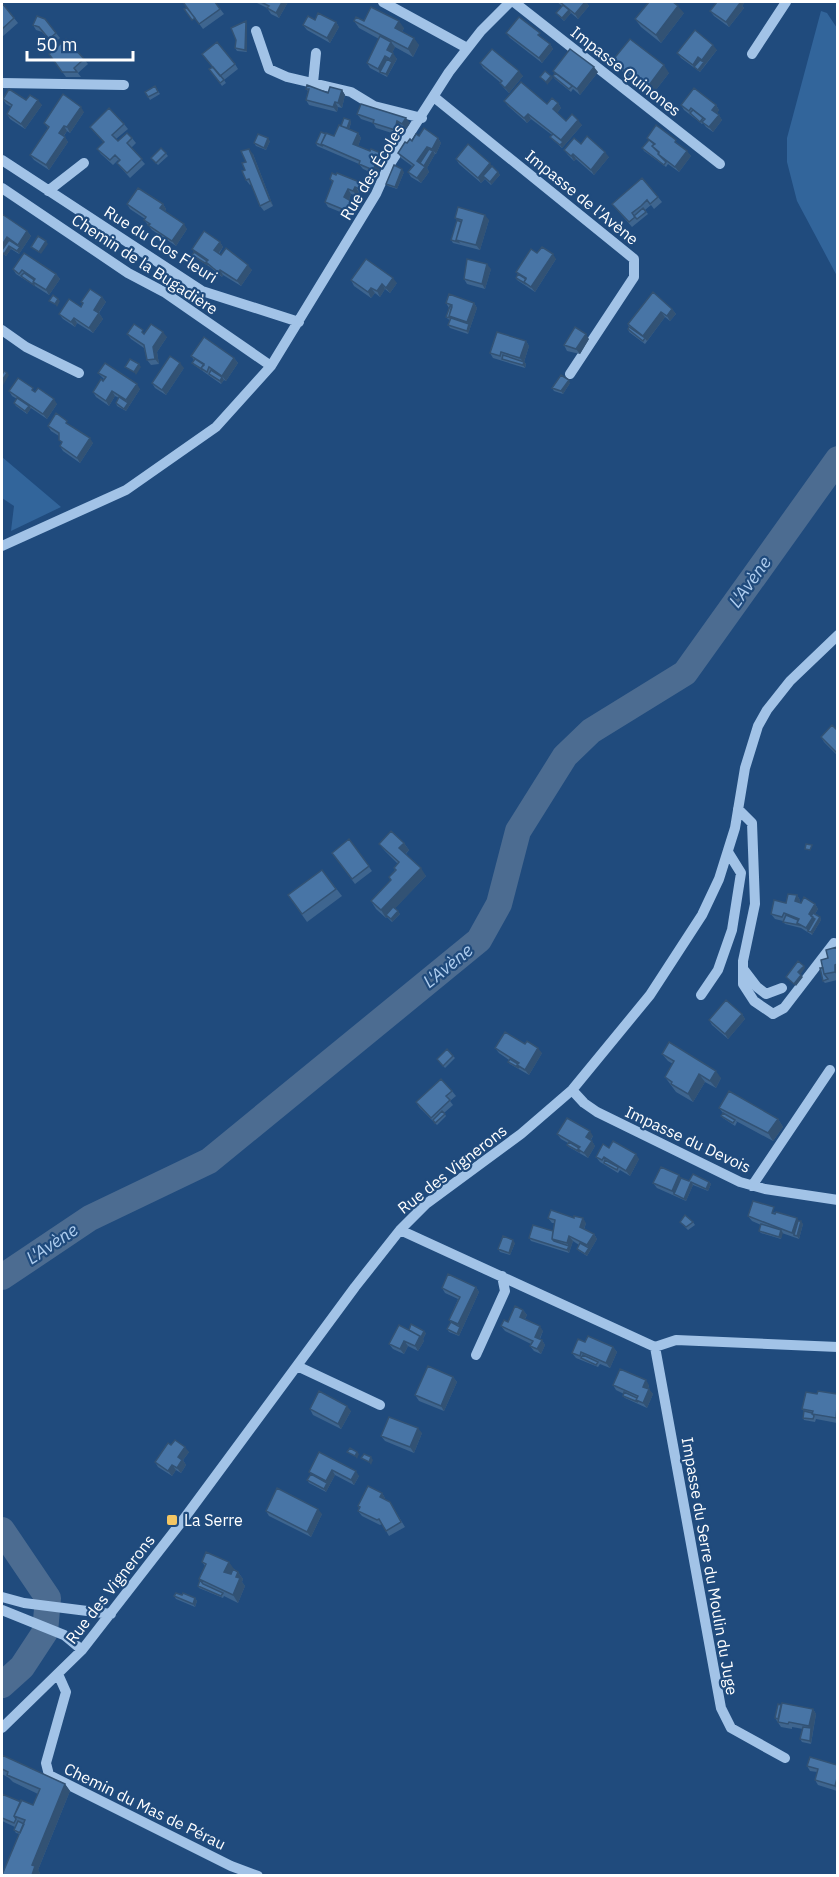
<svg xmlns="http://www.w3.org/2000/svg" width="839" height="1877" viewBox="0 0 839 1877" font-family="'IBM Plex Sans',sans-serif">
  <rect width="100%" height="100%" fill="#204b7d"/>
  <!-- green -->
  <path fill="#32659b" d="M 821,11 L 827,13 L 837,28 L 837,276 L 797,201 L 787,162 L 787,138 Z
    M 2,457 L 61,507 L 11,531 L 14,506 L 2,498 Z"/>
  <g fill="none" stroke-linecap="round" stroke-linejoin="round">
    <!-- river -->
    <path stroke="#4c6c91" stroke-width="26" d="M 2,1277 L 90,1218 L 209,1161 L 479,940 L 499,904 L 518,831 L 565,756 L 591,731 L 685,673 L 838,459
      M 2,1530 L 48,1598 L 45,1632 L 22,1667 L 2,1685"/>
    <!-- minor -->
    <path stroke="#a2c3e7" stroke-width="10" d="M 383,2 L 467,48
      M 514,2 L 720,164
      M 256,31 L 269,69 L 287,77 L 351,92 L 374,106 L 422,118
      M 752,54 L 786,2
      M 2,83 L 124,85
      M 313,83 L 316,53
      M 434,97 L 634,259 L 634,277 L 570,374
      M 2,160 L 202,291 L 299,322
      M 2,188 L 128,273 L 164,292 L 271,366
      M 48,191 L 84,163
      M 2,330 L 26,347 L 79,373
      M 2,546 L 126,490 L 216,427 L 271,366 L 376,194 L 388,167 L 449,72 L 481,31 L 510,2
      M 738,809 L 752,823 L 755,904 L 743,961 L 743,984 L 754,1001 L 773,1014 L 784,1008 L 834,943
      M 744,970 L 757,987 L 766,994 L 782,988
      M 701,995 L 718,970 L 732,930 L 741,873 L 728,852
      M 572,1090 L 584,1103 L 597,1112 L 740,1182 L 765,1189 L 838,1200
      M 752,1186 L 830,1070
      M 400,1230 L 655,1347 L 676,1340 L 838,1347
      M 655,1347 L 721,1708 L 731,1728 L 785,1758
      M 476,1355 L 505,1291 L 502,1276
      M 297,1366 L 380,1405
      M 2,1597 L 24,1603 L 111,1614
      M 2,1610 L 64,1635 L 82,1650
      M 58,1674 L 66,1692 L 46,1763 L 49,1775 L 231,1866 L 258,1876
      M 2,1728 L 82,1650 L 183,1520 L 355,1287 L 400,1230 L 426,1204 L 521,1134 L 572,1090 L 650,995 L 702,915 L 719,879 L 735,828 L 745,768 L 758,726 L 767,710 L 790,681 L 838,635"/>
  </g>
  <!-- wall -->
  <path fill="#3e658f" d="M 183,2 L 215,2 L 224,14 L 203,29 Z
    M 255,2 L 288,2 L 279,18 L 271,14 L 267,8 Z
    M 557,2 L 586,2 L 589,6 L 578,19 L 571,13 L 564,21 L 556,13 L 562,6 Z
    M 745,2 L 742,6 L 744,8 L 729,27 L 714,16 L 710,11 Z
    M 2,3 L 18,23 L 2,37 Z
    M 684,13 L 661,43 L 641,27 L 635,19 Z
    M 315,20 L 336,22 L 339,27 L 330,43 L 307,30 L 303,25 Z
    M 354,21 L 364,21 L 404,28 L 402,32 L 419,45 L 413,57 L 395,47 L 392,53 L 397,59 L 387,77 L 370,68 L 367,63 L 379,39 L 359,28 Z
    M 247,24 L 247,52 L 237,51 L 235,48 Z
    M 33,25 L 56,33 L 60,38 L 53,44 L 42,32 L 36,30 Z
    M 506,33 L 543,38 L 550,44 L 553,49 L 542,63 L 510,38 Z
    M 717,50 L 700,72 L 681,58 L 677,53 Z
    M 49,54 L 84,59 L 88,64 L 78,73 L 81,77 L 66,77 Z
    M 612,61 L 669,73 L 652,95 L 618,68 Z
    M 480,63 L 523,76 L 509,93 L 504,88 L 500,83 L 501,83 L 483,68 Z
    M 235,64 L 238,69 L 224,80 L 226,83 L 222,86 L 209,69 Z
    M 553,71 L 598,72 L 580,95 L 573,89 L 571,92 L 555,79 L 553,76 L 555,73 Z
    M 155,86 L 160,94 L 150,100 L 145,92 Z
    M 306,89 L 328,93 L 342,90 L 345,95 L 342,108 L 338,107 L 337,112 L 309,105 L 306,100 L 308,91 Z
    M 3,99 L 26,100 L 42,105 L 25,129 L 10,119 L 7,114 L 11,107 L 6,104 Z
    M 504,101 L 547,104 L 558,103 L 561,108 L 557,113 L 566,121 L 582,125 L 562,148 L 552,139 L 550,137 L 552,135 L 531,119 L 527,123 L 508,106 Z
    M 681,105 L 716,105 L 719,110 L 717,113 L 722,120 L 713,132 L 706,127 L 703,123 L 702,124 L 684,110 Z
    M 84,112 L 70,133 L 67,131 L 64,136 L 68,142 L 49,170 L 34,160 L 30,155 L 48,128 L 44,123 Z
    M 357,114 L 410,123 L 406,129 L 401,126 L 398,135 L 376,128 L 373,123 L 361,119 Z
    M 350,120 L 351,123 L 349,129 L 358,133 L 361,138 L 358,146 L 370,151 L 381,153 L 384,158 L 377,175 L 363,169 L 359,164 L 317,146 L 316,143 L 326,134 L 334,136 L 341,126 Z
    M 124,124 L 128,129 L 116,139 L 118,141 L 132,138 L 136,143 L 131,148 L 145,164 L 130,178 L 121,168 L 117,163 L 119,161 L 118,160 L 113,165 L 101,154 L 97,149 L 104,143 L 90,127 Z
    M 419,136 L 438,138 L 441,143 L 436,154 L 435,154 L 427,168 L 429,172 L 421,183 L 411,177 L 408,172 L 412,166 L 401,158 L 398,153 L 407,143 Z
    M 647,138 L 680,145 L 691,156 L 679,172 L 668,164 L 666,167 L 644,151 L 642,148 L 649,140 Z
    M 270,141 L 266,150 L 256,146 L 254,143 Z
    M 161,148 L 168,156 L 158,165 L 151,158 Z
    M 564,150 L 609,157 L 594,175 L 576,159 L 574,161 L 568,155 Z
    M 253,154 L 273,206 L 264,211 L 260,206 L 251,184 L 250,185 L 246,180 L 245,170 L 246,162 Z
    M 456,159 L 498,172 L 500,175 L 491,185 L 485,179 L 481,183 L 459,164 Z
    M 404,172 L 397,189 L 388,186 L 386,184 Z
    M 330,179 L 362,183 L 365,188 L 363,194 L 359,192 L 357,196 L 351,194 L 349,200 L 351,201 L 354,206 L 350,216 L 328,207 L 325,202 L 333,183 Z
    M 658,197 L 662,202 L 654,209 L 651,205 L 645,210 L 648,214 L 632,227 L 612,204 Z
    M 127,204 L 163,204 L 166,209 L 165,211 L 187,229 L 176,246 L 152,230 L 144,220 L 145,219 L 130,209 Z
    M 2,214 L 27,231 L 31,236 L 19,254 L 11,249 L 6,256 L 2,253 Z
    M 455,218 L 489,220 L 480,250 L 453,243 L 451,240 L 457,220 Z
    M 220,242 L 223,247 L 219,254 L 252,270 L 241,286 L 223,275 L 222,277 L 210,267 L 194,257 L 192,255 L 194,252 L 192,249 Z
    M 537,253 L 556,259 L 535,292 L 517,280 L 516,278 L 518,274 L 516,272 Z
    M 13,269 L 56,274 L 60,279 L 49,295 L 16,274 Z
    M 491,269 L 485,289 L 467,284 L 464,279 Z
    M 351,280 L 397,283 L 390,293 L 385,289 L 380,297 L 375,293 L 371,298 L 354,286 Z
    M 102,297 L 106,302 L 99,313 L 103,319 L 93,333 L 77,323 L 75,327 L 63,319 L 59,314 L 81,307 L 83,304 L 81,302 Z
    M 446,303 L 474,303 L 477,308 L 468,334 L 450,328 L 448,325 L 450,320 L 448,319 L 446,317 L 449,308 Z
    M 672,309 L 676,314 L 670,321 L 665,317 L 645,344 L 629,332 L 628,329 L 629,327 L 628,324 Z
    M 145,333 L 167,337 L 157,352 L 159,364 L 151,365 L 147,360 L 144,348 L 131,339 L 127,334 Z
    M 589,339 L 580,354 L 567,351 L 564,345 Z
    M 526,341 L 529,346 L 524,362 L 526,364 L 525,368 L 493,358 L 490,353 Z
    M 191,356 L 234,358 L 238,363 L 226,381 L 224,380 L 221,384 L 194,365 L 192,363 L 194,360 Z
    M 184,368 L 166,395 L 155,388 L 152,383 Z
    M 98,373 L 140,389 L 126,411 L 117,406 L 116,403 L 119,398 L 115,396 L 109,406 L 96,397 L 93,392 L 104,379 Z
    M 570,383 L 563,394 L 554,391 L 552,388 Z
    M 9,391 L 35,391 L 57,404 L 47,419 L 31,408 L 27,414 L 16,406 L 14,403 L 17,399 L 12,396 Z
    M 48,426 L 71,426 L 93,443 L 80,463 L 63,451 L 60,446 L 62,443 L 59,440 L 59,436 L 51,431 Z
    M 837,730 L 837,755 L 824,742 L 821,737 Z
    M 349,839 L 372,871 L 355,884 L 332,853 Z
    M 404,843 L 409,850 L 406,854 L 426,876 L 395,908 L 400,914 L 392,922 L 387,917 L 386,918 L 376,909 L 371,901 L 391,880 L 389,877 L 395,870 L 394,868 L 398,864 L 385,851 L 379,844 Z
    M 322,870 L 342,896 L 307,922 L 288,895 Z
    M 797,895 L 800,900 L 800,902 L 815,904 L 818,909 L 815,914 L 820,917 L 821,920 L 812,935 L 801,928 L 785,924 L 783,921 L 775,919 L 771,914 Z
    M 837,947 L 837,980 L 825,983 L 823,981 L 823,968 L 828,958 Z
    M 742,1014 L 745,1019 L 728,1039 L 712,1025 L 709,1020 Z
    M 495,1048 L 542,1053 L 529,1075 L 510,1064 L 508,1062 L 509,1060 L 499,1053 Z
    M 662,1054 L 721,1078 L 716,1088 L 705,1082 L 693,1102 L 676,1092 L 665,1077 L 673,1064 L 668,1061 Z
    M 453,1056 L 455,1058 L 445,1068 L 437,1059 Z
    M 452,1091 L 456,1096 L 450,1101 L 453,1105 L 444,1113 L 446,1116 L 437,1125 L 419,1107 L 416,1102 Z
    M 719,1108 L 778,1119 L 783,1127 L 773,1141 L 736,1121 L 737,1122 L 735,1126 L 723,1118 L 721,1116 L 723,1113 Z
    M 557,1134 L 593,1136 L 591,1140 L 595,1146 L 588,1158 L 569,1147 L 567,1145 L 568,1143 L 561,1139 Z
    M 609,1148 L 639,1159 L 630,1176 L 620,1170 L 618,1173 L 600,1162 L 596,1157 Z
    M 681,1178 L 689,1181 L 709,1182 L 711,1184 L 708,1191 L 693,1185 L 686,1201 L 657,1188 L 653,1183 Z
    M 778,1212 L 798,1221 L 803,1224 L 799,1239 L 782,1233 L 781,1239 L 761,1233 L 759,1231 L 761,1225 L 752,1221 L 748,1216 Z
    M 548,1218 L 586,1223 L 584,1230 L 594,1234 L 597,1239 L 587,1256 L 579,1251 L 577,1249 L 579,1245 L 573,1241 L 569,1253 L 531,1241 L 529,1238 L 553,1231 L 555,1223 L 552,1223 Z
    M 680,1222 L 693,1222 L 695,1225 L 688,1230 Z
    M 515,1243 L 510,1255 L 500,1252 L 498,1249 Z
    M 476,1287 L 479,1292 L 459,1336 L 449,1332 L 447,1329 L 451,1322 L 449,1320 L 458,1299 L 445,1293 L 442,1288 Z
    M 523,1310 L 527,1315 L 525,1319 L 543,1331 L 540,1339 L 542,1340 L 545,1345 L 541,1354 L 534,1351 L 530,1346 L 531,1344 L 505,1331 L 501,1326 Z
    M 409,1330 L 426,1333 L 423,1339 L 424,1341 L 418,1351 L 408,1346 L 404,1354 L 393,1349 L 389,1344 Z
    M 585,1342 L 613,1347 L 617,1352 L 610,1368 L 600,1364 L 598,1367 L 576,1358 L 572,1353 Z
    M 453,1377 L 457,1382 L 444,1411 L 419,1401 L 415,1395 Z
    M 613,1385 L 649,1385 L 648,1389 L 653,1394 L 647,1408 L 625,1398 L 623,1396 L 624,1394 L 616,1390 Z
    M 817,1394 L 837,1394 L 837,1423 L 816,1419 L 815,1422 L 804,1420 L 803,1418 L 804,1411 L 802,1409 Z
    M 310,1409 L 351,1411 L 341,1429 L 313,1415 Z
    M 422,1433 L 414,1453 L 385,1441 L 381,1436 Z
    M 171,1445 L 189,1452 L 183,1460 L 186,1465 L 181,1473 L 176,1470 L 172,1476 L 158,1467 L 155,1462 Z
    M 319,1452 L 359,1476 L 354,1485 L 335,1475 L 326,1492 L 309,1483 L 307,1480 L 311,1474 L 309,1472 Z
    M 382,1493 L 385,1498 L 384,1499 L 393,1507 L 405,1527 L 389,1536 L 382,1524 L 380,1525 L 362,1516 L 358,1511 L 359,1508 L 358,1506 Z
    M 266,1511 L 322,1514 L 311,1537 L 269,1516 Z
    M 202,1562 L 234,1569 L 238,1572 L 243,1579 L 242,1582 L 245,1586 L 238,1603 L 224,1596 L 223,1598 L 199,1588 L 198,1586 L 205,1566 Z
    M 182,1595 L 195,1598 L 197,1601 L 195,1607 L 176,1599 L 174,1596 Z
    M 813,1709 L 816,1714 L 811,1744 L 802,1742 L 800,1739 L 803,1729 L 792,1727 L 792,1729 L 781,1727 L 775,1718 Z
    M 2,1755 L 65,1784 L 70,1791 L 38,1870 L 40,1873 L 39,1875 L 2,1875 L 20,1834 L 16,1833 L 14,1830 L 15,1827 L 2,1821 L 2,1794 L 21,1802 L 33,1805 L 38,1794 L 13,1782 L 9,1778 L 2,1774 Z
    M 837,1765 L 837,1791 L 818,1785 L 815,1780 L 817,1772 L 810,1771 L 807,1766 Z"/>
  <!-- shaded-wall -->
  <path fill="#325274" d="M 282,2 L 288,2 L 279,18 L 276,13 Z
    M 585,2 L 586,2 L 589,6 L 578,19 L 575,14 Z
    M 739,2 L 745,2 L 742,6 L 744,8 L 729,27 L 726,22 Z
    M 678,6 L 684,13 L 661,43 L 656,35 Z
    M 569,10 L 571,13 L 564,21 L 562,18 Z
    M 246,21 L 247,24 L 247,52 L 245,50 Z
    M 399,21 L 404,28 L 400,35 L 395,28 Z
    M 336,22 L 339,27 L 330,43 L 327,38 Z
    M 414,38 L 419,45 L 413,57 L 408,49 Z
    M 391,42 L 395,47 L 391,55 L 387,50 Z
    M 550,44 L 553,49 L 542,63 L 539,58 Z
    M 713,45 L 717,50 L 705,65 L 702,60 Z
    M 393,53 L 397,59 L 394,64 L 390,59 Z
    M 385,56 L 388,61 L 380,72 L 378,69 Z
    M 698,57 L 702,62 L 694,67 L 693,65 Z
    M 392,62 L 394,64 L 387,77 L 386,74 Z
    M 704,62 L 705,65 L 700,72 L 698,70 Z
    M 664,65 L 669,73 L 652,95 L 647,88 Z
    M 594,67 L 598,72 L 580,95 L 577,89 Z
    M 519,71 L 523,76 L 509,93 L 505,88 Z
    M 551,76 L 553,78 L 547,85 L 546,82 Z
    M 342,90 L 345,95 L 342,108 L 338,103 Z
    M 38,100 L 42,105 L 25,129 L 21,124 Z
    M 335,102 L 338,107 L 337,112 L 333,107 Z
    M 558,103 L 561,108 L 556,114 L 553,109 Z
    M 716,105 L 719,110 L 716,115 L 712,110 Z
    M 81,107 L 84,112 L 70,133 L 67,127 Z
    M 528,114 L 531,119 L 527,123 L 524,118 Z
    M 719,115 L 722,120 L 713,132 L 709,127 Z
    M 406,118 L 410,123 L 406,129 L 402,124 Z
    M 350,120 L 351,123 L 348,132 L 346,130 Z
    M 578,120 L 582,125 L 562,148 L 560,145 L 563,142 L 561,140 Z
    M 397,121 L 401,126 L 398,135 L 395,130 Z
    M 64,126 L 67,131 L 62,138 L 59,133 Z
    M 358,133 L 361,138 L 357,149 L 353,144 Z
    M 65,137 L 68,142 L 49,170 L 46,165 Z
    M 268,138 L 270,141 L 266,150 L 264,148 Z
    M 438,138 L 441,143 L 436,154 L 432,149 Z
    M 427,147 L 431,152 L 421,165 L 417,161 Z
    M 249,149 L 253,154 L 273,206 L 270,201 Z
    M 433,151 L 435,154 L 427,168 L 429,172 L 421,183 L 417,178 Z
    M 687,151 L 691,156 L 679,172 L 675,167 Z
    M 605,152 L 609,157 L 594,175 L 591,170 Z
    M 381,153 L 384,158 L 377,175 L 373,170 Z
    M 573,154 L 576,159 L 574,161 L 571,156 Z
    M 490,163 L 493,168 L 483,176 L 485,179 L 481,183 L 478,178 Z
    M 402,169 L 404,172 L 397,189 L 395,187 Z
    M 498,172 L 500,175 L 491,185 L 490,182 Z
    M 362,183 L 365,188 L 363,194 L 359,189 Z
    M 355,187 L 359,192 L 357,196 L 353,191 Z
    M 348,189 L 351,194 L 348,203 L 344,197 Z
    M 351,201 L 354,206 L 350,216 L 347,211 Z
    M 163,204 L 166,209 L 164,213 L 160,208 Z
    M 485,215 L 489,220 L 480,250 L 476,245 Z
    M 184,224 L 187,229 L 176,246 L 172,241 Z
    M 27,231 L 31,236 L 19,254 L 17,251 L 20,247 L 18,245 Z
    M 7,237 L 10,242 L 2,252 L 2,245 Z
    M 46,241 L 48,244 L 41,254 L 39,252 Z
    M 220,242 L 223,247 L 217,255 L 214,250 Z
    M 9,246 L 11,249 L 6,256 L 4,254 Z
    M 553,254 L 556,259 L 535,292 L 531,287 Z
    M 487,264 L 491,269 L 485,289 L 482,284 Z
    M 248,265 L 252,270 L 241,286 L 237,281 Z
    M 220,270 L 223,275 L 222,277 L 218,272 Z
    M 56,274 L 60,279 L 49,295 L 46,290 Z
    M 393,278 L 397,283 L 390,293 L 386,288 Z
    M 382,284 L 385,289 L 380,297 L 377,291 Z
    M 371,288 L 375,293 L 371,298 L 368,292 Z
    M 102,297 L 106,302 L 97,315 L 94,310 Z
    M 58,299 L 60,301 L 57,307 L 55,304 Z
    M 474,303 L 477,308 L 468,334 L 467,331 L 469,324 L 467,322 Z
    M 672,309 L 676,314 L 670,321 L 667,316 Z
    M 661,312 L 665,317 L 647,341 L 643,336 Z
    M 99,313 L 103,319 L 93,333 L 89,328 Z
    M 74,318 L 77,323 L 75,327 L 71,322 Z
    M 163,332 L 167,337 L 157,352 L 159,364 L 155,359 L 153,347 Z
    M 586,334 L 589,339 L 580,354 L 576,349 Z
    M 526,341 L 529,346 L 524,362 L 526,364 L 525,368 L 523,365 L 524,363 L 520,358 Z
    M 234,358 L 238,363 L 226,381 L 222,376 Z
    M 180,363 L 184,368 L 166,395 L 162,390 Z
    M 139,364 L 141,367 L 136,375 L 134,372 Z
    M 2,368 L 6,373 L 7,373 L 9,375 L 2,387 Z
    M 222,377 L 224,380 L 221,384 L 220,381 Z
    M 569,380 L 570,383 L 563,394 L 561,391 Z
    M 137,384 L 140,389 L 126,411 L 124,409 L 128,403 L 126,400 Z
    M 112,391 L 115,396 L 109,406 L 106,401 Z
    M 54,399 L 57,404 L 47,419 L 43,414 Z
    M 29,406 L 31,408 L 27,414 L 25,411 Z
    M 90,438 L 93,443 L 80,463 L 77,458 Z
    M 404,843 L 409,850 L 404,855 L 399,848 Z
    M 421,868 L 426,876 L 386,918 L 381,910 Z
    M 797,895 L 800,900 L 799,906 L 795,901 Z
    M 815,904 L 818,909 L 813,917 L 816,922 L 808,931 L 806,928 L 809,914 Z
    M 398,911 L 400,914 L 392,922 L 391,919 Z
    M 820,917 L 821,920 L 812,935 L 811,932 Z
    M 835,965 L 837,969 L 837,976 L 835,972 Z
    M 804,966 L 805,968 L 800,975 L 798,972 Z
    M 801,975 L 803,977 L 796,986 L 794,984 Z
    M 742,1014 L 745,1019 L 728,1039 L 725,1034 Z
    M 538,1048 L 542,1053 L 529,1075 L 525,1070 Z
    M 716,1071 L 721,1078 L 716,1088 L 710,1081 Z
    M 699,1074 L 705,1082 L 693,1102 L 688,1094 Z
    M 778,1119 L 783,1127 L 773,1141 L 768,1133 Z
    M 590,1131 L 593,1136 L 589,1142 L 586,1137 Z
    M 592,1141 L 595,1146 L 588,1158 L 584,1153 Z
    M 636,1154 L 639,1159 L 630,1176 L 626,1171 Z
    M 679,1175 L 683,1180 L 674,1194 L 672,1191 Z
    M 691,1182 L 693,1185 L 686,1201 L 684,1199 Z
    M 709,1182 L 711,1184 L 708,1191 L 706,1189 Z
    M 583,1218 L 586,1223 L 583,1232 L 580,1227 Z
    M 797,1218 L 800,1223 L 794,1235 L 796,1238 L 792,1233 Z
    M 801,1221 L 803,1224 L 799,1239 L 797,1236 Z
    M 781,1230 L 783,1233 L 781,1239 L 779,1237 Z
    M 594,1234 L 597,1239 L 587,1256 L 585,1254 L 589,1248 L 587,1245 Z
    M 569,1236 L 573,1241 L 569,1253 L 567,1250 L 569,1246 L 567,1243 Z
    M 513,1240 L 515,1243 L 510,1255 L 509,1253 Z
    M 476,1287 L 479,1292 L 459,1336 L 457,1334 L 460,1327 L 458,1324 Z
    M 523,1310 L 527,1315 L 523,1322 L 520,1317 Z
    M 540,1326 L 543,1331 L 538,1342 L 535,1337 Z
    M 424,1331 L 426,1333 L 423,1339 L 424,1341 L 418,1351 L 415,1346 L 420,1336 Z
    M 542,1340 L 545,1345 L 541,1354 L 537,1349 Z
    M 404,1341 L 408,1346 L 404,1354 L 400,1349 Z
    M 613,1347 L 617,1352 L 610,1368 L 606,1363 Z
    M 453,1377 L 457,1382 L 444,1411 L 441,1406 Z
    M 646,1380 L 649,1385 L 647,1392 L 643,1387 Z
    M 649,1389 L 653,1394 L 647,1408 L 643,1403 Z
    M 347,1406 L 351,1411 L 341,1429 L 338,1424 Z
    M 418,1428 L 422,1433 L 414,1453 L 410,1447 Z
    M 185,1447 L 189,1452 L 183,1460 L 186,1465 L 181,1473 L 177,1468 L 178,1457 Z
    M 357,1452 L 359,1454 L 357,1459 L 355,1456 Z
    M 371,1457 L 373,1460 L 371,1465 L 369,1462 Z
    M 172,1465 L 176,1470 L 172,1476 L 168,1471 Z
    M 332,1470 L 335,1475 L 326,1492 L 324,1489 L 327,1483 L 326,1481 Z
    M 356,1471 L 359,1476 L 354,1485 L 351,1480 Z
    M 382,1493 L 385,1498 L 383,1502 L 380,1497 Z
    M 318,1509 L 322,1514 L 311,1537 L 307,1532 Z
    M 229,1562 L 234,1569 L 230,1579 L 224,1572 Z
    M 238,1572 L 243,1579 L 242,1582 L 245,1586 L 238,1603 L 233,1595 L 236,1577 Z
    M 195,1598 L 197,1601 L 195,1607 L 193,1604 Z
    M 813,1709 L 816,1714 L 813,1731 L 809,1726 Z
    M 811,1728 L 813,1731 L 811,1744 L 810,1741 Z
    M 837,1778 L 837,1790 L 835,1786 Z
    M 65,1784 L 70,1791 L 38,1870 L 40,1873 L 39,1875 L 32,1875 L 32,1865 Z"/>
  <!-- building -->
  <path fill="#4875a6" stroke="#325274" stroke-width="1.5" d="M 183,2 L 215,2 L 220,9 L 199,24 Z
    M 261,2 L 282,2 L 276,13 L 267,8 L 269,6 Z
    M 560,2 L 585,2 L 575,14 Z
    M 649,2 L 673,2 L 678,6 L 656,35 L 635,19 Z
    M 717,2 L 739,2 L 740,3 L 726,22 L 710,11 Z
    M 2,3 L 14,18 L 2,29 Z
    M 563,5 L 569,10 L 562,18 L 556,13 Z
    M 371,7 L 399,21 L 395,28 L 414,38 L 408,49 L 354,21 L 356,17 L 364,21 Z
    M 187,8 L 195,18 L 192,20 L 184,9 Z
    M 318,13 L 336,22 L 327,38 L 303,25 L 308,16 L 315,20 Z
    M 37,16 L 45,19 L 56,33 L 49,39 L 39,27 L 33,25 Z
    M 519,17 L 540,33 L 538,35 L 550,44 L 539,58 L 506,33 Z
    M 246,21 L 245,50 L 235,48 L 236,40 L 231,28 Z
    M 695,30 L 713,45 L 702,60 L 698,57 L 693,65 L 677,53 Z
    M 380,36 L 391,42 L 387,50 L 393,53 L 390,59 L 385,56 L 378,69 L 367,63 Z
    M 66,39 L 84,59 L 74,68 L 77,72 L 62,72 L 49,54 Z
    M 630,39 L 664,65 L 647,88 L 612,61 Z
    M 217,42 L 235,64 L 220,76 L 202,54 Z
    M 492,49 L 519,71 L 505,88 L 500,83 L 502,81 L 480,63 Z
    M 570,49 L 594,67 L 577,89 L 553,71 Z
    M 387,59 L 392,62 L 386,74 L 380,72 Z
    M 700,60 L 704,62 L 698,70 L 694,67 Z
    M 213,67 L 224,80 L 220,83 L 209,69 Z
    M 545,71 L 551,76 L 546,82 L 540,77 Z
    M 555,73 L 572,86 L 569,89 L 553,76 Z
    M 521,82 L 547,104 L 552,98 L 558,103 L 553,109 L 566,121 L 572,114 L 578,120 L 561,140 L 528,114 L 524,118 L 504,101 Z
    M 307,85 L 328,93 L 330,87 L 342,90 L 338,103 L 335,102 L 333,107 L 306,100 L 309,89 L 306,89 Z
    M 155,86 L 158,92 L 148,97 L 145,92 Z
    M 694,88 L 716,105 L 712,110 L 719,115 L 709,127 L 702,122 L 705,119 L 691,108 L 689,111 L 681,105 Z
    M 9,89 L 26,100 L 30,95 L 38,100 L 21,124 L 7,114 L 12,105 L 3,99 Z
    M 63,94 L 81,107 L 67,127 L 64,126 L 59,133 L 65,137 L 46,165 L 30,155 L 49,127 L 44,123 Z
    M 361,104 L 406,118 L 402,124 L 397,121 L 395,130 L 373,123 L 374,120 L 357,114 Z
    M 109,108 L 124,124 L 112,135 L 118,141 L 127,133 L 132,138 L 127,143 L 142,159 L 127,173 L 117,163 L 120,160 L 115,155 L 110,160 L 97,149 L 104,142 L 90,127 Z
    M 693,110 L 703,118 L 700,122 L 690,113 Z
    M 344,118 L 350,120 L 347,128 L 341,126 Z
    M 339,125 L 358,133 L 353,144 L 370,151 L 371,149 L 381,153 L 373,170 L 359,164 L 360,161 L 321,144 L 326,133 L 334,136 Z
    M 656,125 L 676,140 L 675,142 L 687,151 L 675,167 L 658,154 L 659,152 L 652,146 L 655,144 L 647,138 Z
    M 424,128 L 438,138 L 432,149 L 427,147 L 417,161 L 425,167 L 417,178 L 408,172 L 414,165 L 398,153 L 405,142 L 407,143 L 410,139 L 412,141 L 416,134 L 419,136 Z
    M 321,132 L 326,134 L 321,144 L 323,146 L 316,143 Z
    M 258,134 L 268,138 L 264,148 L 254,143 Z
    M 553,134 L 563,142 L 560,145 L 550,137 Z
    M 587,136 L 605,152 L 591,170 L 573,154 L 571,156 L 564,150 L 574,138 L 581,144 Z
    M 649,140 L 654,144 L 652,146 L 659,153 L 658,154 L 666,162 L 664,165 L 642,148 Z
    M 468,144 L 490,163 L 478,178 L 456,159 Z
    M 161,148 L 166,153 L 156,163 L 151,158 Z
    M 249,149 L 270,201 L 260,206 L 249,179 L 246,180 L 242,171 L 245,170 L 242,163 L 246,162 L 241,151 Z
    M 429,149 L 433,151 L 424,166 L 420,163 Z
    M 394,165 L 402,169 L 395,187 L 386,184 Z
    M 492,166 L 498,172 L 490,182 L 483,176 Z
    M 332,173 L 336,175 L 337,173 L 362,183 L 359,189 L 355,187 L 353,191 L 348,189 L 344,197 L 351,201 L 347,211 L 325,202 L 333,181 L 330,179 Z
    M 642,178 L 658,197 L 650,204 L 647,200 L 641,206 L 632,213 L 635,217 L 629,222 L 612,204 Z
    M 138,188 L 163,204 L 160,208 L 184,224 L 172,241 L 148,225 L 150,224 L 144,220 L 146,217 L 127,204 Z
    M 458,207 L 485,215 L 476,245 L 456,240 L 462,220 L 455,218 Z
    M 643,208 L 646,212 L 637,219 L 634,216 Z
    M 2,214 L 27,231 L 18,245 L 7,237 L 2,245 Z
    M 457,220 L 461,222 L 456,240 L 458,242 L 451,240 Z
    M 204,231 L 220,242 L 214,250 L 221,255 L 226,248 L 248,265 L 237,281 L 220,270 L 218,272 L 213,268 L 206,262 L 208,260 L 192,249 Z
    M 38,236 L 46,241 L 39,252 L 31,247 Z
    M 9,240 L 20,247 L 17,251 L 9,246 L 4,254 L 2,252 L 2,250 Z
    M 542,247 L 553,254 L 531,287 L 524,282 L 526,278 L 516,272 L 531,249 L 537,253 Z
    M 194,252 L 207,261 L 206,262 L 208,265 L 192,255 Z
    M 24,253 L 56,274 L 46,290 L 33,282 L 35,279 L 22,270 L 19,274 L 13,269 Z
    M 366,259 L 393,278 L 386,288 L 382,284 L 377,291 L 371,288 L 368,292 L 351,280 Z
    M 467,259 L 487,264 L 482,284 L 464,279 Z
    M 24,273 L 34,280 L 33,282 L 34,285 L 21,276 Z
    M 518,274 L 526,279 L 524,282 L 526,284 L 516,278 Z
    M 90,289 L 102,297 L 94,310 L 99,313 L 89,328 L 74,318 L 71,322 L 59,314 L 69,299 L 81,307 L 83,303 L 81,302 Z
    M 653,292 L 672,309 L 667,316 L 661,312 L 643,336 L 628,324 Z
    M 449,294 L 474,303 L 467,322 L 449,316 L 452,305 L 446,303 Z
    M 53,295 L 58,299 L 55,304 L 49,301 Z
    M 450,306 L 452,307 L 449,316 L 451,318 L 446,317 Z
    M 451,318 L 469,324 L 467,331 L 448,325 Z
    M 134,324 L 143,330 L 142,332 L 144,334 L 151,324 L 163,332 L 153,347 L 155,359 L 147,360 L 144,345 L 127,334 Z
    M 575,327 L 586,334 L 576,349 L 564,345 Z
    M 629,327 L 645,338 L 643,341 L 628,329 Z
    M 497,332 L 526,341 L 520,358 L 501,352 L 500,356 L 490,353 Z
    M 204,337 L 234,358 L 222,376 L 209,367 L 207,372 L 201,368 L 204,364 L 191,356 Z
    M 503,355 L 524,362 L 523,365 L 502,359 Z
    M 170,356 L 180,363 L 162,390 L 152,383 Z
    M 130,359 L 139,364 L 134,372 L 125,367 Z
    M 195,359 L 204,365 L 201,368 L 203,370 L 192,363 Z
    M 105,363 L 137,384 L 126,400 L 112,391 L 106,401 L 93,392 L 101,379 L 103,381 L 106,377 L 98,373 Z
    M 211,370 L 222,377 L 220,381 L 209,374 Z
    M 4,371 L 7,373 L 3,379 L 2,377 L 2,375 Z
    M 561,375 L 569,380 L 561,391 L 552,388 Z
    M 18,378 L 33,388 L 32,390 L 35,392 L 38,388 L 54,399 L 43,414 L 9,391 Z
    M 119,397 L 128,403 L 124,409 L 116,403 Z
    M 17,398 L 29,406 L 25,411 L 14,403 Z
    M 56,413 L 67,421 L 66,423 L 90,438 L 77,458 L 60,446 L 62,442 L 59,440 L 59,433 L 48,426 Z
    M 832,725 L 837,730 L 837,753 L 821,737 Z
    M 391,831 L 404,843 L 399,848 L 421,868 L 381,910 L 371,901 L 391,880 L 389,877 L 396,870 L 394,868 L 399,862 L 379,844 Z
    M 349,839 L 369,866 L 352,879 L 332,853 Z
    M 806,844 L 812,845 L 810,850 L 805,849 Z
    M 322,870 L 336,889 L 302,914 L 288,895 Z
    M 788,894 L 797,895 L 795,901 L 801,903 L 804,897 L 815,904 L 809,914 L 813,917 L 806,928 L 797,923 L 799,919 L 784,913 L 782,917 L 771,914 L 774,900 L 786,903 Z
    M 393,907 L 398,911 L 391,919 L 386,915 Z
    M 813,913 L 820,917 L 811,932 L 808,931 L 815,919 L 811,916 Z
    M 786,915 L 798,920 L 797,923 L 799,925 L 783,922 Z
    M 837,947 L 837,964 L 835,965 L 835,972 L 824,974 L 821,960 L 828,958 L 826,950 Z
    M 798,961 L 804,966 L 798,972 L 801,975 L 794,984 L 786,977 Z
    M 820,968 L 823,968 L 824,974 L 828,979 L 823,981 Z
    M 726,1000 L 742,1014 L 725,1034 L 709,1020 Z
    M 505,1032 L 525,1044 L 527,1041 L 538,1048 L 525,1070 L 517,1065 L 519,1063 L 495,1048 Z
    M 669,1042 L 716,1071 L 710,1081 L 699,1074 L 688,1094 L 671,1084 L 672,1082 L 665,1077 L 674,1061 L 662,1054 Z
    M 447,1049 L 453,1056 L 443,1066 L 437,1059 Z
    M 510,1059 L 518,1064 L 517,1065 L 519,1068 L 508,1062 Z
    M 441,1079 L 452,1091 L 446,1096 L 450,1100 L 431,1118 L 416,1102 Z
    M 729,1091 L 778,1119 L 768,1133 L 719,1108 Z
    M 442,1111 L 445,1114 L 435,1123 L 433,1120 Z
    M 723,1113 L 735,1120 L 733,1123 L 721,1116 Z
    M 567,1118 L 590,1131 L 586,1137 L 592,1141 L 584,1153 L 578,1149 L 580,1147 L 557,1134 Z
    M 613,1141 L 636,1154 L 626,1171 L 604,1157 L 602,1160 L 596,1157 L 603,1144 L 609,1148 Z
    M 569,1142 L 579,1148 L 578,1149 L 580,1152 L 567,1145 Z
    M 605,1160 L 618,1167 L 617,1170 L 604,1163 Z
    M 661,1167 L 679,1175 L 672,1191 L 653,1183 Z
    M 693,1174 L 709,1182 L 706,1189 L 691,1182 L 684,1199 L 674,1194 L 681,1178 L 689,1181 Z
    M 753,1201 L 774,1207 L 772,1213 L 775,1214 L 776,1212 L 797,1218 L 792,1233 L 748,1216 Z
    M 551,1210 L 574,1218 L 574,1216 L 583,1218 L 580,1227 L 594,1234 L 587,1245 L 569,1236 L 567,1243 L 552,1239 L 555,1220 L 548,1218 Z
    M 685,1215 L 693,1222 L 686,1227 L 680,1222 Z
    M 798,1221 L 801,1221 L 797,1236 L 794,1235 Z
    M 761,1224 L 781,1230 L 779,1237 L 759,1231 Z
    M 533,1225 L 553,1231 L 552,1239 L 554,1241 L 569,1246 L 567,1250 L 529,1238 Z
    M 503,1236 L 513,1240 L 509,1253 L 498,1249 Z
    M 580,1243 L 589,1248 L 585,1254 L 577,1249 Z
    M 448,1274 L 476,1287 L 458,1324 L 449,1320 L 460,1297 L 442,1288 Z
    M 515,1306 L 523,1310 L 520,1317 L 540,1326 L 535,1337 L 542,1340 L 537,1349 L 530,1346 L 533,1341 L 501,1326 L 504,1320 L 508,1322 Z
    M 451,1322 L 460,1327 L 457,1334 L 447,1329 Z
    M 411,1324 L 424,1331 L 421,1337 L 409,1330 Z
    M 399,1325 L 420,1336 L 415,1346 L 404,1341 L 400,1349 L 389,1344 Z
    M 588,1336 L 613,1347 L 606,1363 L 581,1352 L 580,1356 L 572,1353 L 578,1339 L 585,1342 Z
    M 583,1355 L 598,1362 L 596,1365 L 581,1358 Z
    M 428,1366 L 453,1377 L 441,1406 L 415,1395 Z
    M 620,1369 L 646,1380 L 643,1387 L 649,1389 L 643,1403 L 636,1400 L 638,1396 L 613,1385 Z
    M 319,1391 L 347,1406 L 338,1424 L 310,1409 Z
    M 818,1391 L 837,1394 L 837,1406 L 836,1418 L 812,1414 L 813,1411 L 802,1409 L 806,1392 L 817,1394 Z
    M 624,1392 L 637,1398 L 636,1400 L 638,1402 L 623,1396 Z
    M 804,1411 L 812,1413 L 814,1416 L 813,1419 L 803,1418 Z
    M 389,1417 L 418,1428 L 410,1447 L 381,1436 Z
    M 175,1440 L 185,1447 L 178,1457 L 182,1460 L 177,1468 L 172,1465 L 168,1471 L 155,1462 L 168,1443 L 171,1445 Z
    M 350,1448 L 357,1452 L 355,1456 L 347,1452 Z
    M 319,1452 L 356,1471 L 351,1480 L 332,1470 L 326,1481 L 309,1472 Z
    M 364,1454 L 371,1457 L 369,1462 L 361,1458 Z
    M 311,1474 L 327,1483 L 324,1489 L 307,1480 Z
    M 368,1486 L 382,1493 L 380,1497 L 390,1502 L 401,1522 L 386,1531 L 379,1519 L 377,1520 L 358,1511 L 360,1507 L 358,1506 Z
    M 277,1488 L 318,1509 L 307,1532 L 266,1511 Z
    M 206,1552 L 229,1562 L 224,1572 L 231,1574 L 233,1569 L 238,1572 L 236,1577 L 240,1578 L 233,1595 L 199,1579 L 206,1564 L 202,1562 Z
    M 200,1580 L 203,1584 L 223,1593 L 221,1596 L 198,1586 Z
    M 176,1593 L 182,1595 L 183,1593 L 195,1598 L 193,1604 L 174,1596 Z
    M 782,1703 L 813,1709 L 809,1726 L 789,1722 L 788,1724 L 778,1722 Z
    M 778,1704 L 781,1705 L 778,1719 L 775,1718 Z
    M 803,1727 L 811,1728 L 810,1741 L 800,1739 Z
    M 2,1755 L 65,1784 L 32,1865 L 35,1866 L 32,1875 L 2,1875 L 25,1820 L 14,1816 L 21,1800 L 33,1805 L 40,1789 L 7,1775 L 8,1772 L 2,1769 Z
    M 810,1757 L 837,1765 L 837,1778 L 835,1786 L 815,1780 L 818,1769 L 807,1766 Z
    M 2,1794 L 21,1802 L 14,1816 L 16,1819 L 14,1823 L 2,1818 Z
    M 18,1821 L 24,1824 L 20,1833 L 14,1830 Z"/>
  <!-- markers -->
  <rect fill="#f4c663" stroke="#204b7d" stroke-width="2" x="166" y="1514" width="12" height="12" rx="3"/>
  <g text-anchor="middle" stroke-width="4.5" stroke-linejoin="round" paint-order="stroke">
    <!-- street labels -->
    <g font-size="16" fill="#fff" stroke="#204b7d">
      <text transform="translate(626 71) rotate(38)" y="6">Impasse Quinones</text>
      <text transform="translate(372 172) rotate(-59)" y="6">Rue des Écoles</text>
      <text transform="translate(582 197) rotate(39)" y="6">Impasse de l'Avène</text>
      <text transform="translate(161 244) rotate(32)" y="6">Rue du Clos Fleuri</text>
      <text transform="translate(145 264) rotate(33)" y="6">Chemin de la Bugadière</text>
      <text transform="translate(688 1139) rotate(25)" y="6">Impasse du Devois</text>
      <text transform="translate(452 1169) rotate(-38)" y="6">Rue des Vignerons</text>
      <text transform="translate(710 1566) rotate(80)" y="6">Impasse du Serre du Moulin du Juge</text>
      <text transform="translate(110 1589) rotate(-52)" y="6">Rue des Vignerons</text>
      <text transform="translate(145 1806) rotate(26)" y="6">Chemin du Mas de Pérau</text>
    </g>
    <!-- poi labels -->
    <g font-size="16" fill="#fff" stroke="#204b7d" text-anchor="start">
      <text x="184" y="1526">La Serre</text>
    </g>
    <!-- water labels -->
    <g font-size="18" font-style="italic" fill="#aecdef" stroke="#204b7d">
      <text transform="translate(750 582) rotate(-54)" y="6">L'Avène</text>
      <text transform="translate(448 966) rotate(-39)" y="6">L'Avène</text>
      <text transform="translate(52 1244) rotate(-34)" y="6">L'Avène</text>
    </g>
  </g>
  <!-- border -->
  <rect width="839" height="1877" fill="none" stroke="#ffffff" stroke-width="6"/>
  <!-- scale -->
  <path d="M27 51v9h106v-9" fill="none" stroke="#ffffff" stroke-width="3"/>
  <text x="36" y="51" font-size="18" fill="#ffffff" stroke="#204b7d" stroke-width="4.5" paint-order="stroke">50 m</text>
</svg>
